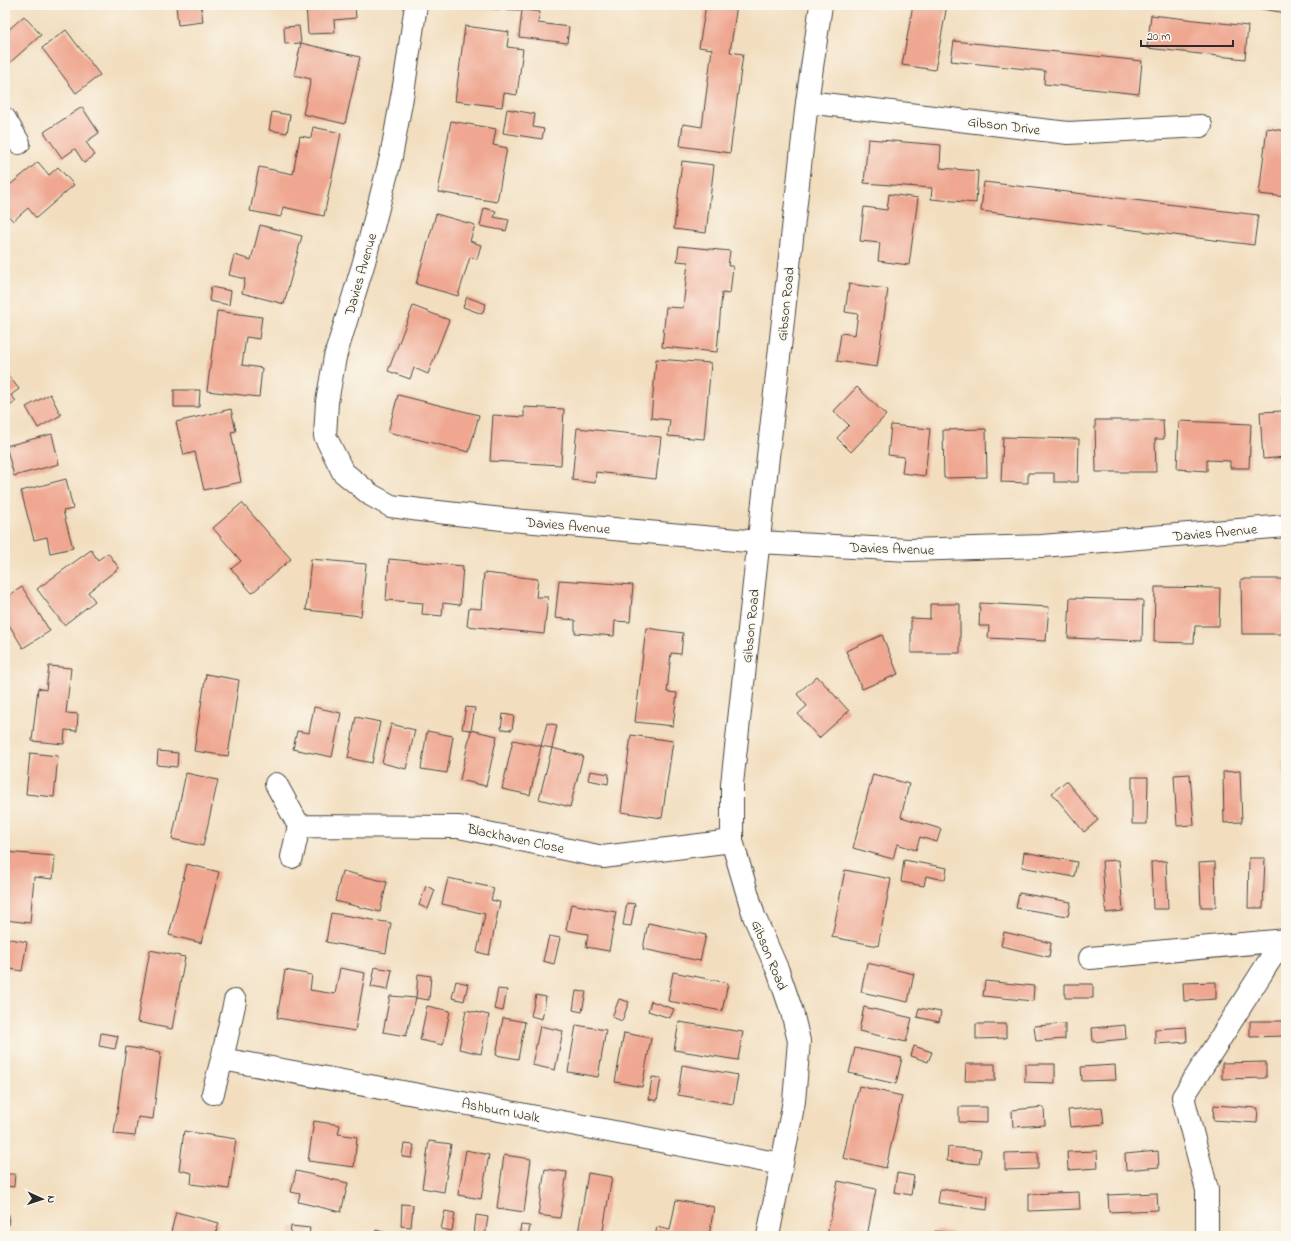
<svg xmlns="http://www.w3.org/2000/svg" width="1291" height="1241" viewBox="0 0 1291 1241" font-family="'Indie Flower',sans-serif">
  <rect width="100%" height="100%" fill="#fbf7ec"/>
  <filter id="ink" filterUnits="userSpaceOnUse"><feTurbulence type="fractalNoise" baseFrequency=".025" numOctaves="2"/><feDisplacementMap in="SourceGraphic" scale="8" xChannelSelector="R" yChannelSelector="G"/><feConvolveMatrix kernelMatrix="1 2 1 2 8 2 1 2 1" color-interpolation-filters="sRGB"/></filter>
  <filter id="wash" filterUnits="userSpaceOnUse"><feTurbulence type="fractalNoise" baseFrequency=".012" numOctaves="4" result="noise"/><feDisplacementMap in="SourceGraphic" scale="16" xChannelSelector="R" yChannelSelector="G"/><feGaussianBlur stdDeviation="0.9" result="paint"/><feColorMatrix in="noise" values="0 0 0 0 0 0 0 0 0 0 0 0 0 0 0 0 0 1.4 0 .05"/><feComposite in="paint" operator="in"/></filter>
  <g filter="url(#wash)">
    <rect width="100%" height="100%" fill="#f2debf"/>
    <g id="blocks">
      <!-- building -->
      <path fill="#efa791" d="M 176,5 L 201,5 L 203,22 L 178,25 Z
        M 306,5 L 355,5 L 356,18 L 334,20 L 335,33 L 308,34 Z
        M 470,5 L 522,5 L 522,10 L 469,8 Z
        M 706,5 L 737,5 L 730,52 L 743,54 L 730,153 L 680,146 L 683,124 L 702,127 L 712,49 L 699,47 Z
        M 913,5 L 947,5 L 935,70 L 902,65 Z
        M 1251,5 L 1286,5 L 1286,13 L 1250,7 Z
        M 522,10 L 540,12 L 538,23 L 569,27 L 567,43 L 519,37 Z
        M 1151,15 L 1248,26 L 1245,59 L 1147,48 Z
        M 24,16 L 41,35 L 6,66 L 5,64 L 5,33 Z
        M 299,26 L 301,43 L 285,44 L 284,27 Z
        M 465,26 L 509,32 L 507,47 L 523,49 L 517,95 L 504,93 L 502,107 L 455,101 Z
        M 66,30 L 100,75 L 76,93 L 42,48 Z
        M 954,41 L 1142,61 L 1139,94 L 1044,84 L 1045,71 L 951,61 Z
        M 301,43 L 360,57 L 345,124 L 303,114 L 311,79 L 294,75 Z
        M 82,107 L 99,133 L 86,142 L 95,155 L 84,163 L 75,149 L 62,158 L 44,132 Z
        M 507,109 L 535,114 L 533,127 L 544,129 L 542,139 L 503,133 Z
        M 272,112 L 290,115 L 287,133 L 269,130 Z
        M 451,121 L 496,129 L 493,145 L 507,148 L 497,202 L 438,192 Z
        M 313,127 L 341,133 L 324,216 L 283,207 L 281,217 L 250,211 L 259,167 L 293,174 L 300,136 L 311,138 Z
        M 1267,128 L 1286,131 L 1286,197 L 1259,194 Z
        M 868,139 L 941,145 L 940,168 L 978,171 L 976,203 L 931,199 L 932,188 L 864,183 Z
        M 682,161 L 714,165 L 706,233 L 674,229 Z
        M 38,162 L 49,175 L 58,167 L 74,185 L 36,218 L 28,208 L 13,221 L 5,212 L 5,189 Z
        M 984,182 L 1258,215 L 1254,245 L 981,211 Z
        M 889,194 L 918,198 L 909,265 L 878,261 L 880,243 L 860,241 L 864,207 L 887,210 Z
        M 484,208 L 496,211 L 494,217 L 509,220 L 506,231 L 480,226 Z
        M 436,214 L 475,225 L 470,241 L 481,245 L 477,259 L 470,257 L 458,296 L 416,284 Z
        M 260,225 L 302,236 L 284,304 L 242,293 L 245,279 L 229,275 L 234,255 L 251,260 Z
        M 679,246 L 730,251 L 728,266 L 733,266 L 730,294 L 722,293 L 717,352 L 662,347 L 666,307 L 683,308 L 688,262 L 677,261 Z
        M 849,284 L 888,289 L 877,367 L 837,361 L 841,333 L 855,335 L 858,314 L 845,312 Z
        M 211,287 L 231,291 L 229,305 L 209,301 Z
        M 467,297 L 486,304 L 482,314 L 463,307 Z
        M 413,306 L 449,320 L 428,374 L 414,368 L 410,379 L 388,371 Z
        M 217,311 L 262,317 L 259,339 L 246,337 L 242,365 L 262,368 L 259,397 L 207,391 Z
        M 656,359 L 711,363 L 704,439 L 668,436 L 670,420 L 651,418 Z
        M 5,371 L 19,389 L 11,395 L 16,401 L 5,410 Z
        M 857,387 L 886,415 L 851,452 L 837,438 L 849,425 L 834,411 Z
        M 174,390 L 200,390 L 199,407 L 174,407 Z
        M 50,394 L 61,415 L 38,428 L 26,407 Z
        M 398,395 L 479,415 L 469,452 L 388,432 Z
        M 1282,398 L 1286,398 L 1286,457 L 1263,459 L 1260,412 L 1283,411 Z
        M 524,407 L 564,409 L 561,465 L 490,461 L 493,415 L 524,417 Z
        M 231,409 L 236,431 L 231,432 L 241,482 L 204,490 L 195,452 L 184,455 L 176,422 Z
        M 1095,420 L 1163,420 L 1164,439 L 1155,439 L 1156,472 L 1096,472 Z
        M 1179,421 L 1251,424 L 1249,468 L 1230,468 L 1230,461 L 1207,460 L 1207,471 L 1177,469 Z
        M 891,425 L 930,429 L 925,476 L 902,473 L 904,457 L 888,455 Z
        M 577,428 L 661,437 L 656,479 L 596,472 L 595,483 L 572,480 Z
        M 986,429 L 987,477 L 944,478 L 943,430 Z
        M 52,434 L 59,464 L 14,476 L 6,446 Z
        M 1003,437 L 1079,439 L 1078,482 L 1054,482 L 1054,473 L 1028,473 L 1028,483 L 1001,482 Z
        M 66,479 L 73,509 L 63,511 L 73,548 L 50,553 L 47,537 L 34,540 L 21,491 Z
        M 242,503 L 291,559 L 252,593 L 231,569 L 241,561 L 213,528 Z
        M 91,550 L 98,560 L 108,553 L 119,568 L 88,592 L 95,601 L 64,625 L 37,589 Z
        M 311,559 L 366,564 L 361,616 L 306,610 Z
        M 389,559 L 463,566 L 460,605 L 443,603 L 442,616 L 422,614 L 423,603 L 386,600 Z
        M 484,573 L 538,579 L 536,597 L 548,597 L 544,634 L 467,626 L 469,608 L 481,609 Z
        M 1241,579 L 1286,579 L 1286,623 L 1282,623 L 1282,634 L 1242,634 Z
        M 559,580 L 633,585 L 630,622 L 615,621 L 614,636 L 575,633 L 575,620 L 555,618 Z
        M 22,587 L 50,631 L 23,648 L 5,618 L 5,598 Z
        M 1155,587 L 1220,588 L 1219,626 L 1195,626 L 1194,643 L 1154,642 Z
        M 1070,598 L 1143,600 L 1142,641 L 1068,638 Z
        M 980,603 L 1049,607 L 1046,641 L 988,638 L 989,626 L 979,626 Z
        M 930,604 L 960,604 L 960,653 L 911,653 L 911,618 L 930,619 Z
        M 646,628 L 683,633 L 681,654 L 671,653 L 667,692 L 677,693 L 673,726 L 635,722 Z
        M 882,635 L 898,674 L 862,689 L 846,651 Z
        M 49,666 L 71,668 L 66,713 L 78,714 L 77,731 L 65,730 L 64,744 L 32,741 L 38,688 L 46,690 Z
        M 206,674 L 239,680 L 228,756 L 194,751 Z
        M 817,676 L 849,711 L 819,738 L 798,714 L 807,706 L 797,694 Z
        M 314,707 L 341,713 L 332,757 L 293,749 L 297,731 L 309,733 Z
        M 466,707 L 475,708 L 471,730 L 462,729 Z
        M 503,714 L 514,716 L 512,730 L 501,729 Z
        M 356,717 L 380,722 L 372,763 L 348,758 Z
        M 547,723 L 557,725 L 552,748 L 541,746 Z
        M 391,724 L 415,730 L 406,769 L 382,763 Z
        M 471,730 L 497,736 L 486,786 L 460,780 Z
        M 427,731 L 453,736 L 447,773 L 421,769 Z
        M 631,735 L 673,741 L 662,818 L 621,812 Z
        M 513,740 L 541,746 L 530,795 L 502,789 Z
        M 552,748 L 583,756 L 570,807 L 539,799 Z
        M 158,751 L 178,753 L 177,767 L 157,765 Z
        M 30,753 L 58,756 L 54,797 L 26,794 Z
        M 1283,762 L 1286,762 L 1286,785 L 1285,785 Z
        M 590,771 L 609,774 L 608,784 L 588,780 Z
        M 1240,771 L 1242,822 L 1224,823 L 1223,772 Z
        M 186,773 L 218,780 L 203,846 L 172,839 Z
        M 873,774 L 909,784 L 901,817 L 941,829 L 937,842 L 920,837 L 916,850 L 897,844 L 893,859 L 853,848 Z
        M 1190,774 L 1194,825 L 1177,826 L 1174,775 Z
        M 1132,777 L 1148,777 L 1147,824 L 1132,824 Z
        M 1066,781 L 1098,820 L 1084,832 L 1052,793 Z
        M 5,852 L 55,856 L 53,879 L 34,877 L 30,923 L 5,920 Z
        M 1024,852 L 1077,862 L 1074,877 L 1022,867 Z
        M 1249,858 L 1265,858 L 1263,908 L 1248,908 Z
        M 904,860 L 947,868 L 945,880 L 926,876 L 924,886 L 901,882 Z
        M 1119,860 L 1123,911 L 1106,913 L 1102,861 Z
        M 1166,861 L 1168,909 L 1153,909 L 1151,862 Z
        M 1215,862 L 1216,907 L 1201,907 L 1199,863 Z
        M 187,864 L 219,872 L 201,943 L 169,935 Z
        M 845,870 L 891,879 L 878,946 L 832,937 Z
        M 342,871 L 387,882 L 380,912 L 335,901 Z
        M 448,878 L 494,888 L 491,900 L 500,902 L 489,955 L 477,952 L 485,914 L 442,904 Z
        M 426,886 L 435,890 L 428,909 L 419,905 Z
        M 1019,893 L 1071,902 L 1068,916 L 1016,908 Z
        M 627,903 L 635,904 L 631,926 L 623,925 Z
        M 571,904 L 616,912 L 609,951 L 586,947 L 588,934 L 566,930 Z
        M 331,913 L 391,923 L 386,953 L 326,942 Z
        M 648,923 L 706,935 L 700,961 L 643,949 Z
        M 1004,932 L 1051,943 L 1049,957 L 1001,946 Z
        M 549,936 L 560,938 L 554,964 L 543,961 Z
        M 5,938 L 27,942 L 22,971 L 5,968 Z
        M 150,950 L 185,957 L 172,1029 L 137,1022 Z
        M 867,963 L 914,974 L 908,1002 L 861,992 Z
        M 375,967 L 392,970 L 388,990 L 371,987 Z
        M 340,968 L 365,973 L 355,1031 L 277,1018 L 285,970 L 312,975 L 310,990 L 335,994 Z
        M 673,972 L 728,983 L 722,1011 L 668,1001 Z
        M 418,974 L 431,976 L 429,1000 L 416,998 Z
        M 456,981 L 468,984 L 464,1001 L 452,998 Z
        M 985,981 L 1034,986 L 1033,1001 L 983,996 Z
        M 1216,982 L 1216,999 L 1184,1001 L 1183,983 Z
        M 1065,984 L 1093,984 L 1093,998 L 1065,998 Z
        M 498,989 L 507,990 L 503,1011 L 494,1009 Z
        M 576,991 L 586,992 L 582,1012 L 573,1010 Z
        M 536,995 L 546,997 L 542,1019 L 531,1016 Z
        M 390,996 L 416,998 L 406,1036 L 383,1032 Z
        M 619,999 L 629,1002 L 622,1021 L 612,1017 Z
        M 651,1001 L 674,1009 L 670,1018 L 648,1011 Z
        M 427,1006 L 450,1011 L 443,1045 L 420,1040 Z
        M 864,1007 L 912,1018 L 906,1042 L 859,1031 Z
        M 919,1008 L 941,1012 L 939,1022 L 917,1017 Z
        M 466,1010 L 489,1015 L 481,1054 L 459,1049 Z
        M 503,1018 L 525,1022 L 518,1059 L 496,1055 Z
        M 1250,1021 L 1286,1021 L 1286,1036 L 1250,1037 Z
        M 679,1022 L 743,1032 L 738,1060 L 674,1050 Z
        M 976,1024 L 1006,1024 L 1006,1038 L 976,1039 Z
        M 1065,1024 L 1065,1039 L 1036,1041 L 1034,1026 Z
        M 576,1025 L 606,1030 L 598,1077 L 568,1072 Z
        M 1125,1025 L 1126,1039 L 1093,1042 L 1092,1028 Z
        M 540,1026 L 563,1031 L 555,1070 L 532,1065 Z
        M 1186,1027 L 1187,1042 L 1155,1044 L 1155,1029 Z
        M 101,1033 L 118,1036 L 115,1049 L 99,1046 Z
        M 624,1033 L 651,1038 L 642,1087 L 615,1082 Z
        M 914,1046 L 932,1052 L 928,1062 L 911,1056 Z
        M 126,1047 L 161,1052 L 153,1119 L 138,1117 L 135,1136 L 114,1134 Z
        M 855,1048 L 902,1058 L 896,1084 L 849,1073 Z
        M 1266,1062 L 1266,1078 L 1222,1079 L 1222,1063 Z
        M 966,1064 L 995,1064 L 995,1081 L 965,1081 Z
        M 1025,1064 L 1055,1064 L 1055,1083 L 1025,1082 Z
        M 682,1065 L 738,1075 L 733,1104 L 678,1095 Z
        M 1115,1065 L 1116,1080 L 1082,1081 L 1081,1067 Z
        M 652,1077 L 661,1078 L 657,1101 L 649,1099 Z
        M 859,1086 L 902,1096 L 886,1168 L 843,1158 Z
        M 1214,1105 L 1258,1108 L 1257,1123 L 1213,1120 Z
        M 959,1107 L 987,1107 L 987,1123 L 959,1122 Z
        M 1044,1107 L 1045,1125 L 1013,1127 L 1012,1110 Z
        M 1102,1107 L 1104,1124 L 1070,1127 L 1068,1110 Z
        M 314,1121 L 340,1125 L 338,1134 L 357,1137 L 354,1167 L 308,1161 Z
        M 184,1131 L 236,1139 L 229,1189 L 191,1184 L 192,1173 L 179,1170 Z
        M 429,1141 L 451,1144 L 444,1192 L 422,1188 Z
        M 404,1144 L 414,1145 L 412,1158 L 402,1157 Z
        M 948,1147 L 981,1150 L 979,1164 L 947,1161 Z
        M 466,1150 L 489,1155 L 481,1199 L 458,1195 Z
        M 1097,1151 L 1098,1168 L 1068,1170 L 1067,1152 Z
        M 1158,1151 L 1159,1167 L 1126,1170 L 1125,1154 Z
        M 1038,1152 L 1038,1169 L 1005,1170 L 1005,1153 Z
        M 504,1155 L 531,1159 L 524,1212 L 497,1208 Z
        M 545,1169 L 567,1172 L 560,1218 L 538,1215 Z
        M 296,1171 L 348,1183 L 341,1212 L 298,1202 L 300,1194 L 291,1192 Z
        M 588,1173 L 612,1177 L 602,1236 L 586,1236 L 578,1234 Z
        M 897,1173 L 914,1176 L 911,1195 L 894,1192 Z
        M 5,1174 L 15,1174 L 14,1187 L 5,1186 Z
        M 838,1181 L 876,1189 L 867,1236 L 827,1236 Z
        M 940,1189 L 988,1196 L 987,1210 L 938,1203 Z
        M 1079,1192 L 1080,1209 L 1029,1211 L 1029,1194 Z
        M 1157,1193 L 1158,1210 L 1109,1212 L 1108,1195 Z
        M 676,1200 L 714,1207 L 709,1236 L 655,1236 L 657,1227 L 670,1230 Z
        M 402,1204 L 413,1205 L 411,1227 L 401,1226 Z
        M 445,1211 L 455,1213 L 452,1231 L 441,1229 Z
        M 176,1212 L 219,1223 L 215,1236 L 170,1236 Z
        M 5,1215 L 9,1215 L 8,1226 L 5,1225 Z
        M 476,1215 L 488,1217 L 485,1236 L 474,1236 Z
        M 521,1225 L 530,1226 L 528,1236 L 519,1236 Z
        M 291,1226 L 310,1228 L 309,1236 L 290,1236 Z
        M 376,1230 L 387,1233 L 386,1236 L 375,1236 Z
        M 935,1231 L 965,1235 L 965,1236 L 934,1236 Z
        M 562,1232 L 571,1235 L 571,1236 L 561,1236 Z"/>
    </g>
  </g>
  <g filter="url(#ink)">
    <use href="#blocks" fill-opacity="0" stroke="#494641" stroke-width="1"/>
    <g fill="none" stroke-linecap="round" stroke-linejoin="round">
      <defs>
        <path id="minor" d="M 416,5 L 404,86 L 391,157 L 364,262 L 335,357 L 327,402 L 325,436 L 343,472 L 371,495 L 391,506 L 420,510 L 502,519 L 759,542 L 909,550 L 1042,546 L 1286,526
          M 807,102 L 1068,133 L 1201,126
          M 5,119 L 19,143
          M 276,784 L 299,826 L 459,827 L 603,857 L 732,841
          M 292,857 L 299,826
          M 1090,958 L 1286,940
          M 235,1001 L 222,1059 L 452,1101 L 781,1164
          M 213,1093 L 222,1059
          M 768,1236 L 794,1101 L 799,1041 L 792,1012 L 778,971 L 754,916 L 732,841 L 732,784 L 807,102 L 821,5
          M 1207,1236 L 1207,1190 L 1183,1097 L 1282,941"/>
      </defs>
      <!-- minor casing -->
      <use href="#minor" stroke="#494641" stroke-width="24"/>
      <!-- minor -->
      <use href="#minor" stroke="#fff" stroke-width="22"/>
    </g>
  </g>
  <g text-anchor="middle" stroke-width="3" stroke-linejoin="round" paint-order="stroke">
    <!-- street labels -->
    <g font-size="14" fill="#2b2b2b" stroke="#fbf7ec">
      <text transform="translate(1004 125) rotate(7)" y="5">Gibson Drive</text>
      <text transform="translate(360 274) rotate(-74)" y="5">Davies Avenue</text>
      <text transform="translate(785 304) rotate(-84)" y="5">Gibson Road</text>
      <text transform="translate(568 525) rotate(5)" y="5">Davies Avenue</text>
      <text transform="translate(1215 532) rotate(-5)" y="5">Davies Avenue</text>
      <text transform="translate(892 548) rotate(2)" y="5">Davies Avenue</text>
      <text transform="translate(750 626) rotate(-84)" y="5">Gibson Road</text>
      <text transform="translate(516 838) rotate(12)" y="5">Blackhaven Close</text>
      <text transform="translate(770 955) rotate(68)" y="5">Gibson Road</text>
      <text transform="translate(501 1110) rotate(11)" y="5">Ashburn Walk</text>
    </g>
  </g>
  <!-- margin -->
  <rect width="1291" height="1241" fill="none" stroke="#fbf7ec" stroke-width="20"/>
  <!-- north arrow -->
  <g transform="translate(42 1199) rotate(93)" stroke="#fbf7ec" stroke-width="3" paint-order="stroke">
  <path d="M0-3L7 15L0 10L-7 15Z" fill="#2b2b2b"/>
  <text y="-6" font-size="11" font-weight="bold" text-anchor="middle" fill="#2b2b2b">N</text>
  </g>
  <!-- scale -->
  <path d="M1141 40v6h92v-6" fill="none" stroke="#2b2b2b" stroke-width="2"/>
  <text x="1147" y="40" font-size="12" fill="#2b2b2b" stroke="#fbf7ec" stroke-width="3" paint-order="stroke">20 m</text>
</svg>
